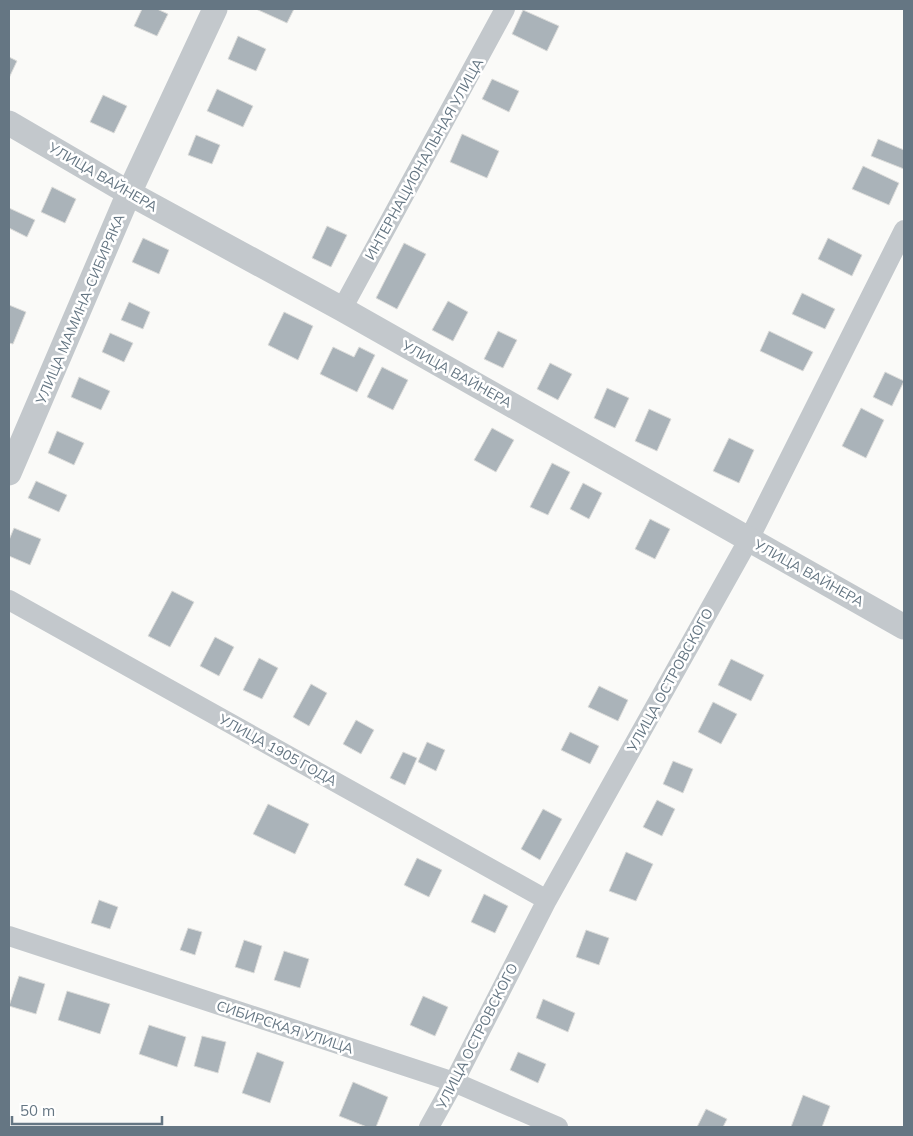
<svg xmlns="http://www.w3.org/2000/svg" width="913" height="1136" viewBox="0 0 913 1136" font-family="Mulish,sans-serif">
  <rect width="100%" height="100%" fill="#fafaf8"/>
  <!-- building -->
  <path fill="#aab3b9" stroke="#dcdcda" d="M 142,9 L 157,9 L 168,14 L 157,36 L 134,26 Z
    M 256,9 L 294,9 L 287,23 Z
    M 523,10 L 559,26 L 547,51 L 512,34 Z
    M 238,36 L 266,49 L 256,71 L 228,59 Z
    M 9,57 L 17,61 L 9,78 Z
    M 492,79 L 519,91 L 509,112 L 482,99 Z
    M 217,89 L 253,106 L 243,127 L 207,111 Z
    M 103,95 L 127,106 L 114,133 L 90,122 Z
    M 462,134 L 499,151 L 487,178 L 450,162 Z
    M 196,135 L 220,145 L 212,164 L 188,155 Z
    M 878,139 L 904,150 L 904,169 L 871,156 Z
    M 863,166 L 899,183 L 889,205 L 852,189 Z
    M 52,187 L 76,199 L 65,223 L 41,212 Z
    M 9,208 L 35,220 L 27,237 L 9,228 Z
    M 327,226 L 347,235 L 331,267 L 312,258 Z
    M 143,238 L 169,250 L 159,274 L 132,262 Z
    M 828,238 L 862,255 L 852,276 L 818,259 Z
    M 404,243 L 426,254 L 397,309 L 376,298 Z
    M 802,293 L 835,309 L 825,329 L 792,314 Z
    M 448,301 L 468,312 L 453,341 L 432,330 Z
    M 129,302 L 150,312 L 143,329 L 121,320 Z
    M 9,305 L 26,312 L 13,344 L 9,343 Z
    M 284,312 L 313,326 L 298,360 L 268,345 Z
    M 498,331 L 517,340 L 503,368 L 484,359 Z
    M 769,331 L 813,352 L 803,371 L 760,351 Z
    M 110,333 L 133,343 L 124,362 L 102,352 Z
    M 333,347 L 354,357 L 359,347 L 375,355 L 357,392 L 320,374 Z
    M 550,363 L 572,374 L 558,400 L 537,389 Z
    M 382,367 L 408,380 L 393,410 L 367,397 Z
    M 885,372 L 904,381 L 892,406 L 873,397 Z
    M 79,377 L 110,391 L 101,410 L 71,397 Z
    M 607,388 L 629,398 L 615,428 L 594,418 Z
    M 861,408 L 884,420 L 866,458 L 842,446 Z
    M 649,409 L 671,419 L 657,451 L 635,441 Z
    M 492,428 L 514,440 L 496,472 L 474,460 Z
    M 57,431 L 84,443 L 74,465 L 48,453 Z
    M 729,438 L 754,450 L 739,483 L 713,471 Z
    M 552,463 L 570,472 L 548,515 L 530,507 Z
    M 36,481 L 67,495 L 59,512 L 28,498 Z
    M 583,483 L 602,493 L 589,519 L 570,509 Z
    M 650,519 L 670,529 L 655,559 L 635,549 Z
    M 14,528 L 41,539 L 30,565 L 9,556 L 9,540 Z
    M 172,591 L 194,602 L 170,647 L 148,636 Z
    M 215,637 L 234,647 L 219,676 L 200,666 Z
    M 259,658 L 278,668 L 262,699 L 243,690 Z
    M 731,659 L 764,675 L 751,701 L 718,685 Z
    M 311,684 L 327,693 L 309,726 L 293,717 Z
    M 599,686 L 628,700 L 618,721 L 588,707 Z
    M 713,702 L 737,714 L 721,744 L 698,732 Z
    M 356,720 L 374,730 L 361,754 L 343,744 Z
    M 570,732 L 599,746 L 590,764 L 561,750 Z
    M 427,742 L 445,750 L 436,771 L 418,762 Z
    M 403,752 L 417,758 L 405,785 L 390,778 Z
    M 673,761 L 693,769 L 683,793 L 663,784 Z
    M 657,800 L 675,809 L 662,836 L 643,827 Z
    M 268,804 L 309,824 L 295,854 L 253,834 Z
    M 543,809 L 562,819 L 540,860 L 521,849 Z
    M 626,852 L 653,864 L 636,901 L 609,891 Z
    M 417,858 L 442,870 L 429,897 L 404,885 Z
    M 484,894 L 508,906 L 495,933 L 471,922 Z
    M 99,900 L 118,907 L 110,929 L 91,923 Z
    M 188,928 L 202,932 L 195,955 L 180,950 Z
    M 586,930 L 609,938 L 599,965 L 576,957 Z
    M 244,940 L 262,946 L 254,973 L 235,967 Z
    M 284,951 L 309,959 L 300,988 L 274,980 Z
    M 19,976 L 45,984 L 36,1014 L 9,1006 Z
    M 67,991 L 110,1004 L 100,1034 L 58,1020 Z
    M 423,996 L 448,1007 L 435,1036 L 410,1025 Z
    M 543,999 L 575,1013 L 568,1032 L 536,1018 Z
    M 149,1025 L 186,1037 L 177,1067 L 139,1054 Z
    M 202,1036 L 226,1042 L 218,1073 L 194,1066 Z
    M 257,1052 L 284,1062 L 270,1103 L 242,1093 Z
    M 518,1052 L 546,1064 L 538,1083 L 510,1070 Z
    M 353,1082 L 388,1097 L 376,1127 L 367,1127 L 339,1116 Z
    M 803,1095 L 830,1106 L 822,1127 L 791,1127 Z
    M 706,1109 L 727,1119 L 723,1127 L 697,1127 Z"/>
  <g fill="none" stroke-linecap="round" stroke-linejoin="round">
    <!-- minor -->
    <path stroke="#c3c8cc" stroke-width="20" d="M 342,309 L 505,9
      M 9,600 L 547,900
      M 9,936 L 454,1082 L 558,1127
      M 429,1127 L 454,1082 L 547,900 L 749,539 L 904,230"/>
    <!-- tertiary -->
    <path stroke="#c3c8cc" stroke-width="25" d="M 9,123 L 129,193 L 342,309 L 904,627
      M 9,473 L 129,193 L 215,9"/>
  </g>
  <g text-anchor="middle" stroke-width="5" stroke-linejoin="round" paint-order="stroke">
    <!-- street labels -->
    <g font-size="14" fill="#657683" stroke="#fff">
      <text transform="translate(424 159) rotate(-61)" y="5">ИНТЕРНАЦИОНАЛЬНАЯ УЛИЦА</text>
      <text transform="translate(103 177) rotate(30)" y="5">УЛИЦА ВАЙНЕРА</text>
      <text transform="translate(80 309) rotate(-67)" y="5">УЛИЦА МАМИНА-СИБИРЯКА</text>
      <text transform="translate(457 374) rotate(29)" y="5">УЛИЦА ВАЙНЕРА</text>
      <text transform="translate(809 573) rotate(29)" y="5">УЛИЦА ВАЙНЕРА</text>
      <text transform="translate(670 680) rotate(-61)" y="5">УЛИЦА ОСТРОВСКОГО</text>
      <text transform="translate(278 750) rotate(29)" y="5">УЛИЦА 1905 ГОДА</text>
      <text transform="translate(285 1027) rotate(18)" y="5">СИБИРСКАЯ УЛИЦА</text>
      <text transform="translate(477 1036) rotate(-63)" y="5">УЛИЦА ОСТРОВСКОГО</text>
    </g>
  </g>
  <!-- border -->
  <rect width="913" height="1136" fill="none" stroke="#657683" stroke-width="20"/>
  <!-- scale -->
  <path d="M12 1116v8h150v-8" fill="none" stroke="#657683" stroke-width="2.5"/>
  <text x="20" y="1116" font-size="15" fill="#657683" stroke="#ffffff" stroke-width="4" paint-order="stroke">50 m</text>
</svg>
